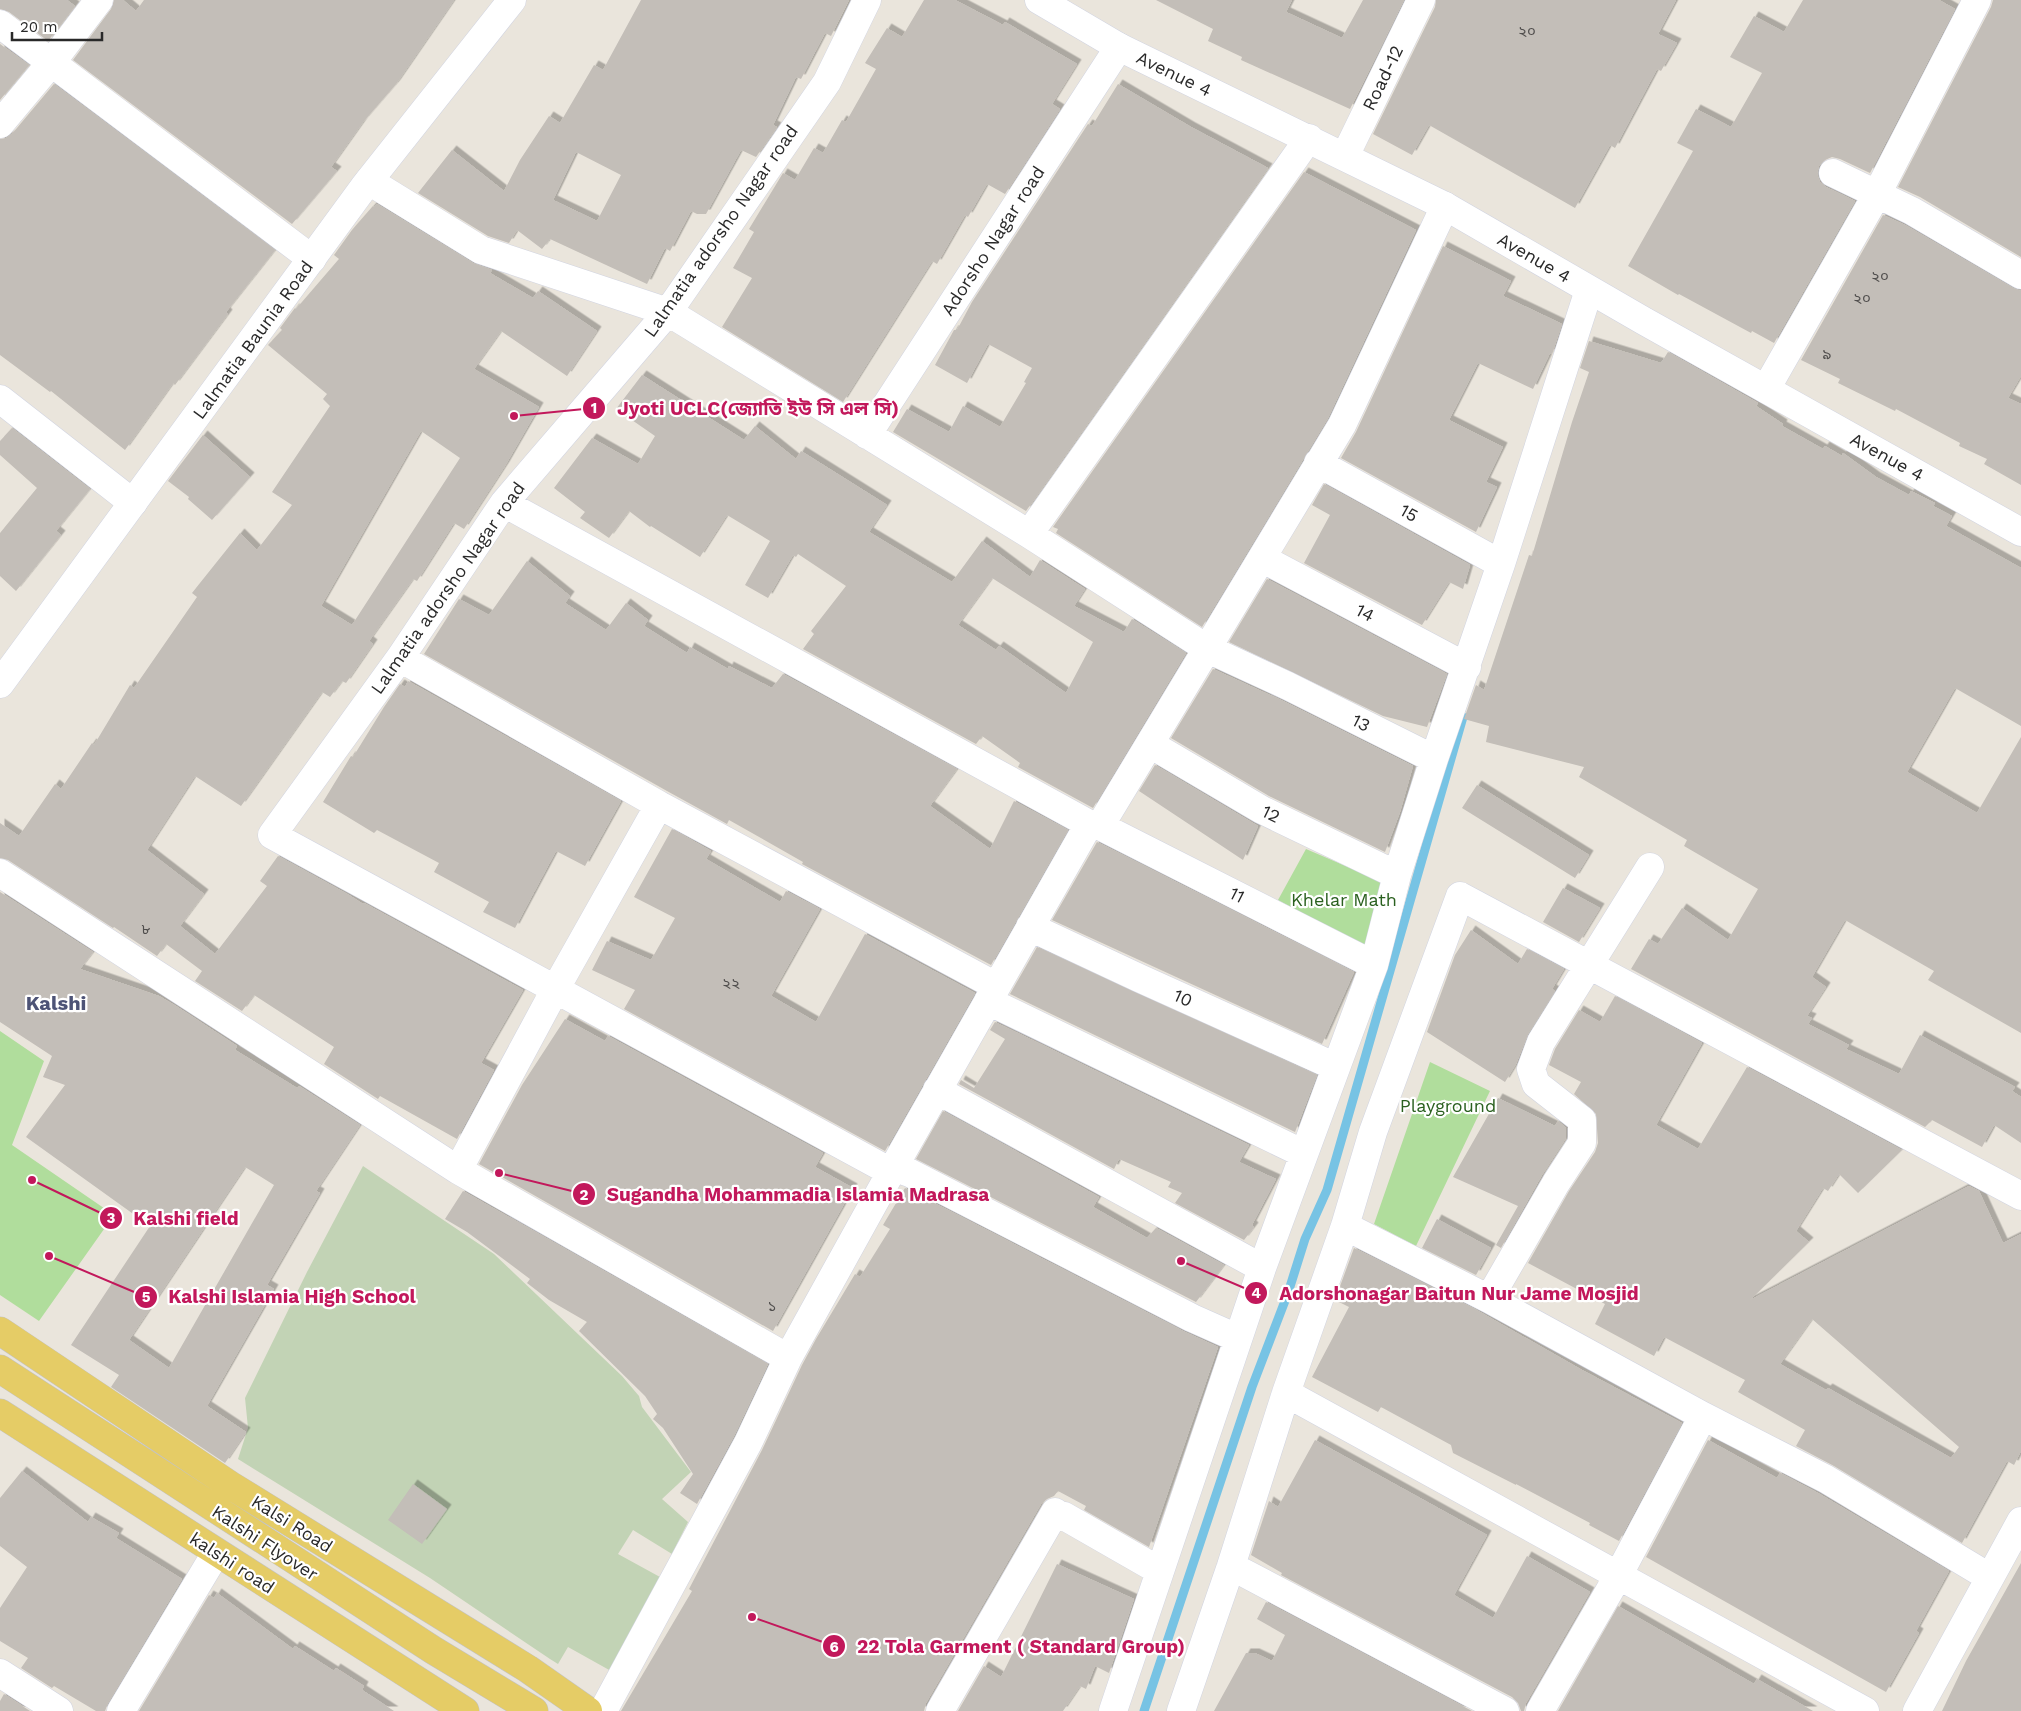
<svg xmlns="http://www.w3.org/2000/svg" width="2021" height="1711" viewBox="0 0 2021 1711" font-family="'Work Sans','Noto Sans Bengali',sans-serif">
  <defs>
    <filter id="shadow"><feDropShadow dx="4.5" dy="-4.5" stdDeviation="0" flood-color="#0004"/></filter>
  </defs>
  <rect width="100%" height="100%" fill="#eae5dc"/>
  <!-- green -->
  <path fill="#b0dd9c" d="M 1306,849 L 1383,882 L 1368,950 L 1278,900 Z
    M 0,1031 L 44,1061 L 12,1145 L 114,1215 L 39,1321 L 0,1295 Z
    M 1430,1062 L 1490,1091 L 1416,1246 L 1374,1224 Z"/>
  <!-- cemetery -->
  <path fill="#c2d3b5" d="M 363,1166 L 494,1254 L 622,1376 L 639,1396 L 642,1407 L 691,1472 L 662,1499 L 688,1522 L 672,1554 L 633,1530 L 618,1554 L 660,1577 L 611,1671 L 568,1647 L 558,1664 L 550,1659 L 430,1578 L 238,1459 L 248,1428 L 245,1398 L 307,1272 Z"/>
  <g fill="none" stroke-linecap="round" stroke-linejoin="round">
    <!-- stream -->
    <path stroke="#77c3e4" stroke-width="9" d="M 1144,1711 L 1252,1387 L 1288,1293 L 1305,1239 L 1327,1190 L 1463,717"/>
  </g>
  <!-- building -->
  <path fill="#c3beb8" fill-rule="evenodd" filter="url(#shadow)" d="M 0,0 L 67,0 L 75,6 L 48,41 L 9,12 L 0,9 Z
    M 114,0 L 123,0 L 136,11 L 144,0 L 454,0 L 396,84 L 363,122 L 331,167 L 337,171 L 292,224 L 73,60 L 111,9 Z
    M 641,0 L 849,0 L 831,36 L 825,33 L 801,79 L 796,77 L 773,125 L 777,127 L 756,157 L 741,150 L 706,214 L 697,214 L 691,211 L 670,251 L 665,248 L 647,284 L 550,239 L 542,249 L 517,230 L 509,243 L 488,236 L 418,193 L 452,150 L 504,191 L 520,160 L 549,116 L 560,123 L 594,65 L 603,70 ZM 576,152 L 621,175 L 597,221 L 553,200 Z
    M 924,0 L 955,0 L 1003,25 L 1005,22 L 1077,64 L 1052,104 L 1060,109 L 1005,194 L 987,184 L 968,217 L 965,215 L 937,264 L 932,261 L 843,402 L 722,327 L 752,278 L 733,268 L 754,232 L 749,229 L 783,173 L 795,180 L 814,148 L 823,153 L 842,120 L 846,122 L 876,69 L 865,63 L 887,28 L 902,37 Z
    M 1156,0 L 1292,0 L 1286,12 L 1342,38 L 1363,0 L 1404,0 L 1350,109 L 1241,60 L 1242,57 L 1208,41 L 1213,29 Z
    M 1436,0 L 1676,0 L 1658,34 L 1677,43 L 1661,71 L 1657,69 L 1615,148 L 1610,145 L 1575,208 L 1429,125 L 1412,155 L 1373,134 L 1435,7 Z
    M 1803,0 L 1939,0 L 1955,9 L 1870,173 L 1840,159 L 1832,157 L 1825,160 L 1819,166 L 1817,174 L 1820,182 L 1826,187 L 1855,201 L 1774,343 L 1752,331 L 1751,333 L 1679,294 L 1678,295 L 1628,266 L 1693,151 L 1677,143 L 1696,109 L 1731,127 L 1762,73 L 1730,57 L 1754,16 L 1784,32 Z
    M 1993,0 L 2021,0 L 2021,257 L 1920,197 L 1898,187 L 1991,7 Z
    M 0,44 L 29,65 L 0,100 Z
    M 54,84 L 275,250 L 226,312 L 228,314 L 175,385 L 173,383 L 125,450 L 51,391 L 50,392 L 0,355 L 0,139 L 6,138 L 12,134 Z
    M 1118,84 L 1191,127 L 1268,168 L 1026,511 L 893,432 L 907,409 L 949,432 L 963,406 L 1000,427 L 1026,383 L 1024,382 L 1032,368 L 988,344 L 967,383 L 935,365 L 954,330 L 957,330 L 972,302 L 1088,124 L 1092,126 Z
    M 1304,172 L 1416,230 L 1328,418 L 1202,627 L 1056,533 L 1058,529 L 1053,527 Z
    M 377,204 L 473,263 L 492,270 L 490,273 L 533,298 L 538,291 L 597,331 L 567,376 L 501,331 L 474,369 L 539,407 L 505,466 L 464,529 L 454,523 L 417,581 L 413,579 L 369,641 L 373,644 L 346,683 L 342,681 L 330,697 L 322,692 L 241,806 L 195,776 L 147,850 L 204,894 L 180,926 L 215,954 L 267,886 L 260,881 L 278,856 L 349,895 L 363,904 L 364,903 L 523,990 L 481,1063 L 494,1070 L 457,1139 L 380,1096 L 378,1099 L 324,1064 L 334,1047 L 254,995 L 242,1011 L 195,981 L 202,971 L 166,944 L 157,956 L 114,927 L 113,928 L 8,860 L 0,858 L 0,823 L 19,836 L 55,784 L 61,789 L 92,743 L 94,745 L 130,685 L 134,688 L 197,597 L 192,593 L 240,533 L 257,550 L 292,505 L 272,492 L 330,406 L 323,399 L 327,394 L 268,345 L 282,330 L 280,328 L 295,308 L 296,309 L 339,259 L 334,255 L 352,230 L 373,206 L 374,207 ZM 421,431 L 460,458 L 352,625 L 321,606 Z
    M 1883,215 L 1905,225 L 2013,288 L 2021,291 L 2021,376 L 2008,398 L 2021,404 L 2021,485 L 1984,464 L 1987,459 L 1959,446 L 1960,443 L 1896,409 L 1895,411 L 1838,383 L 1840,379 L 1801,360 Z
    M 1443,246 L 1511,281 L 1503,296 L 1562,324 L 1552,354 L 1550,353 L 1533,389 L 1478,363 L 1449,420 L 1503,447 L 1486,482 L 1497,487 L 1476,532 L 1341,458 L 1356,432 Z
    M 1589,341 L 1661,363 L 1668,352 L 1758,403 L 1756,406 L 1783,424 L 1782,426 L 1823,449 L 1825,446 L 1842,456 L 1843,453 L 1876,477 L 1909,495 L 1911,491 L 1935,503 L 1933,506 L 1952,516 L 1946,526 L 2021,568 L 2021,726 L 1955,688 L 1907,772 L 1977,813 L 2021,737 L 2021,1033 L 1928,980 L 1934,971 L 1845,920 L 1812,977 L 1826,987 L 1807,1016 L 1812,1018 L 1808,1024 L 1849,1045 L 1846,1049 L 1899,1074 L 1920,1035 L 2015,1087 L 2012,1091 L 2021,1097 L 2021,1143 L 1994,1125 L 1982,1147 L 1932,1120 L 1925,1127 L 1631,969 L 1649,939 L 1658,944 L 1682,908 L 1728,940 L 1758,889 L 1684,846 L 1687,840 L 1579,777 L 1584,767 L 1486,742 L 1489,726 L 1464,719 L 1476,685 L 1484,690 L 1529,555 L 1532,556 L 1572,422 L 1589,372 L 1580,368 Z
    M 642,375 L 744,440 L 755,426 L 796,459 L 801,451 L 887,505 L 869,532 L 952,582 L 982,541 L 1030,577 L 1040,560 L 1085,589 L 1074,606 L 1124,632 L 1132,619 L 1186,653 L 1093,808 L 1018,767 L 1020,763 L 982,736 L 976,744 L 803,649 L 814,634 L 811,631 L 846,586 L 798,554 L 796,557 L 793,555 L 768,598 L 745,585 L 770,541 L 727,515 L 700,557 L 651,526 L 650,527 L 629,511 L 609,538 L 580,518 L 585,512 L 554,488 L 592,438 L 638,464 L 655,436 L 616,409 ZM 992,578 L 1093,642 L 1066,693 L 999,646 L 996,650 L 958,625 Z
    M 12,428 L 90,489 L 56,531 L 61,535 L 16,591 L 0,576 L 0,533 L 37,488 L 0,455 L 0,441 Z
    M 203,435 L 250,477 L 212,520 L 188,499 L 189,497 L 168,481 Z
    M 1324,484 L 1470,565 L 1463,589 L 1449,582 L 1422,625 L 1304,563 L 1330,515 L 1312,505 Z
    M 527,561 L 570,596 L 565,603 L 606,630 L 626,603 L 648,620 L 644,626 L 687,653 L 690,647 L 728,669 L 729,666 L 772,688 L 783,674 L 957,769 L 930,806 L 990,849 L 1014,801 L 1068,830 L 991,965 L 802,864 L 803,862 L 729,820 L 727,824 L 667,791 L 424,654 L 459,599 L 489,615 Z
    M 1267,579 L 1447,674 L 1427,727 L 1383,716 L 1229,642 Z
    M 1213,669 L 1281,700 L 1413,766 L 1400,812 L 1385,852 L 1269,796 L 1171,738 Z
    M 408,681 L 621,801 L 585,866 L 556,851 L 515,928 L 483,912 L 489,902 L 434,872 L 439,863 L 377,830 L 374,833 L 323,802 L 351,756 L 353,757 L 384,707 L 400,684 L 405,687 Z
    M 1155,765 L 1258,826 L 1243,860 L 1139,791 Z
    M 1477,785 L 1589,855 L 1575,878 L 1462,808 Z
    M 672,829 L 711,851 L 706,859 L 780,902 L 786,891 L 820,909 L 771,996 L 816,1022 L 865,934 L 975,993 L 885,1151 L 624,1009 L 635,990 L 592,970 L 607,941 L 651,960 L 675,918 L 634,897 Z
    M 1097,842 L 1354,972 L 1322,1044 L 1052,920 Z
    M 1563,888 L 1600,908 L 1579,942 L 1543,922 Z
    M 0,892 L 93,952 L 80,969 L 159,996 L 176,1006 L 237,1046 L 235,1050 L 297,1088 L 299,1086 L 360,1125 L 316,1191 L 320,1193 L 267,1285 L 274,1289 L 207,1406 L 246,1432 L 225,1463 L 111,1387 L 119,1375 L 71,1345 L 150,1226 L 26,1137 L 65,1085 L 43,1077 L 52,1056 L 0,1022 ZM 245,1167 L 274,1185 L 169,1368 L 129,1340 Z
    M 1471,930 L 1518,964 L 1527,949 L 1564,969 L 1552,989 L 1555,991 L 1528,1034 L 1516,1064 L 1505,1082 L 1427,1032 L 1455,955 Z
    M 1037,947 L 1317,1075 L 1295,1132 L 1010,994 Z
    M 1615,996 L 1702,1043 L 1656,1125 L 1698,1149 L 1747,1067 L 1902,1150 L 1858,1193 L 1839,1174 L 1828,1191 L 1823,1188 L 1796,1231 L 1809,1242 L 1750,1300 L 1969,1186 L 1979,1191 L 2003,1243 L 2021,1234 L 2021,1451 L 2014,1465 L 2007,1461 L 1962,1543 L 1834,1466 L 1796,1446 L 1805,1430 L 1738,1392 L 1745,1380 L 1664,1337 L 1654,1356 L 1595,1324 L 1605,1304 L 1528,1263 L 1569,1191 L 1595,1152 L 1598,1143 L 1596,1114 L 1574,1094 L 1581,1082 L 1549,1065 L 1555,1049 L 1579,1010 L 1600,1022 ZM 1812,1319 L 1959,1447 L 1951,1458 L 1828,1388 L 1826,1390 L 1780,1364 Z
    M 565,1019 L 605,1041 L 608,1036 L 823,1153 L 815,1167 L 853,1188 L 773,1331 L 479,1164 L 522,1085 Z
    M 995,1022 L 1249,1145 L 1239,1162 L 1276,1179 L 1252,1225 L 1254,1227 L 1244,1240 L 1175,1203 L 1182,1193 L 1168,1187 L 1171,1182 L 1119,1159 L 1114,1169 L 959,1084 L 961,1080 L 974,1088 L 1005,1039 L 990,1030 Z
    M 1498,1098 L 1555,1126 L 1558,1121 L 1566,1128 L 1566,1138 L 1542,1175 L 1501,1248 L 1496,1245 L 1518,1206 L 1453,1177 Z
    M 943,1111 L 1099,1197 L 1093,1207 L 1147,1238 L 1156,1228 L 1224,1265 L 1196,1302 L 916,1159 Z
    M 905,1188 L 1185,1332 L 1218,1347 L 1149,1547 L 1084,1510 L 1086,1506 L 1058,1491 L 1054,1496 L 1047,1499 L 1041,1504 L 926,1703 L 924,1711 L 621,1711 L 692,1591 L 689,1589 L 762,1450 L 802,1365 L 816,1339 L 855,1274 L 860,1277 L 890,1229 L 883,1225 Z
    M 463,1191 L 768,1364 L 734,1436 L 697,1504 L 680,1493 L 693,1474 L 663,1428 L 653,1419 L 657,1414 L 645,1396 L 579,1331 L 587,1322 L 549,1300 L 527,1283 L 530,1279 L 467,1232 L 445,1219 Z
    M 1437,1219 L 1491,1248 L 1476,1275 L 1422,1248 Z
    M 1354,1248 L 1473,1308 L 1582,1370 L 1682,1423 L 1619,1541 L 1589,1525 L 1590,1523 L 1516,1484 L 1516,1485 L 1453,1453 L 1451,1445 L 1381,1407 L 1378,1412 L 1312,1377 L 1349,1307 L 1335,1300 Z
    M 1315,1440 L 1487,1535 L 1454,1595 L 1493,1618 L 1527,1556 L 1590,1592 L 1526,1703 L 1524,1711 L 1521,1711 L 1518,1703 L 1512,1697 L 1281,1575 L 1282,1573 L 1251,1555 L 1269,1501 L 1278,1507 Z
    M 1708,1440 L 1777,1478 L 1780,1473 L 1818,1493 L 1949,1571 L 1916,1631 L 1919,1633 L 1886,1692 L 1646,1557 Z
    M 22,1471 L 88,1522 L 91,1517 L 119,1533 L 116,1538 L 182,1579 L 108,1703 L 105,1711 L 96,1711 L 54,1686 L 52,1688 L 21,1668 L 28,1658 L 0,1641 L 0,1608 L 27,1567 L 0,1546 L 0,1498 Z
    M 413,1484 L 447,1509 L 422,1544 L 388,1520 Z
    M 2021,1563 L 2021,1711 L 1942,1711 L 1966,1661 Z
    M 1057,1564 L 1134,1599 L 1109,1673 L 1095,1666 L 1086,1689 L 1080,1686 L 1063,1711 L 958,1711 L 984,1666 L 1001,1677 Z
    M 217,1593 L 293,1649 L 295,1646 L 334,1671 L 336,1668 L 364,1686 L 362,1690 L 394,1711 L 139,1711 L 209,1595 L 214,1598 Z
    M 1266,1602 L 1472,1711 L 1214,1711 L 1246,1653 L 1255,1653 L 1272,1661 L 1285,1635 L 1257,1619 Z
    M 1618,1606 L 1754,1684 L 1757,1679 L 1813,1711 L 1558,1711 Z
    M 4,1694 L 30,1711 L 0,1711 L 0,1701 Z"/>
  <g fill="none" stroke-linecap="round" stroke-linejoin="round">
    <defs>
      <path id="minor" d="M 867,0 L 827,82 L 668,312 L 504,503 L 400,658 L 272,835 L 891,1172 L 899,1169 L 910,1173 L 1192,1318 L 1237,1338
        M 0,24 L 312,259
        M 0,124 L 51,63 L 99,0
        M 1345,156 L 1421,0
        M 1833,173 L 1912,211 L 2021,275
        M 369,181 L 481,250 L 668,312 L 1029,534 L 1208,649 L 1288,686 L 1434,759
        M 1766,389 L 1877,194 L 1977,0
        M 0,399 L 133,503
        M 867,435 L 1119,47
        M 1318,463 L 1501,564
        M 504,503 L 1089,824
        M 1029,534 L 1309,138
        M 1263,559 L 1467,667
        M 400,658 L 659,805 L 996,986
        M 1150,744 L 1262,810 L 1397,875
        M 1100,826 L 1374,965
        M 0,873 L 458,1170 L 788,1358
        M 1030,927 L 1139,978 L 1336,1067
        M 988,1001 L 1304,1154
        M 937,1090 L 1262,1268
        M 458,1170 L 556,988 L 659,805
        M 1345,1226 L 1489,1299 L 1703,1416 L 1826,1479 L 1989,1577
        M 1489,1299 L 1556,1183 L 1582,1143 L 1582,1120 L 1536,1084 L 1531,1069 L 1541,1042 L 1650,867
        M 1286,1393 L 1865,1711
        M 1054,1515 L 1064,1516 L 1160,1571
        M 1231,1566 L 1505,1711
        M 0,1673 L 59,1711
        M 121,1711 L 216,1553
        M 603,1711 L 748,1443 L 788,1358 L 891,1172 L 1089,824 L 1100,826 L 1342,425 L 1445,206
        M 940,1711 L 1055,1512
        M 1113,1711 L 1262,1268 L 1374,965 L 1397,875 L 1434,759 L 1501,564 L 1589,290
        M 1181,1711 L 1231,1566 L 1286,1393 L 1345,1226 L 1373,1132 L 1460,896 L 2021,1196
        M 1540,1711 L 1618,1576 L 1703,1416
        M 1917,1711 L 2021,1521"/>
      <path id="tertiary" d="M 1039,0 L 1119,47 L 1445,206 L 1644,321 L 2021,532
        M 0,684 L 364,187 L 512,0"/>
      <path id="primary" d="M 0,1331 L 230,1485 L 528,1669 L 588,1711
        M 0,1369 L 433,1650 L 534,1711
        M 0,1413 L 465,1711"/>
    </defs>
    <!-- minor casing -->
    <use href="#minor" stroke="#d1d4e1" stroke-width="29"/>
    <!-- tertiary casing -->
    <use href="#tertiary" stroke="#d1d4e1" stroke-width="29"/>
    <!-- primary casing -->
    <use href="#primary" stroke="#c3c3c3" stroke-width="29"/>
    <!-- minor -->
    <use href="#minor" stroke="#fff" stroke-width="28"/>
    <!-- tertiary -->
    <use href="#tertiary" stroke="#fff" stroke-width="28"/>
    <!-- primary -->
    <use href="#primary" stroke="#e5cc66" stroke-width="28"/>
  </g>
  <g text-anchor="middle" stroke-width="4.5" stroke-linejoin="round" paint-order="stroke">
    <!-- number labels -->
    <g font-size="15" fill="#504e4d">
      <text x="1527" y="36">২০</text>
      <text x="1880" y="281">২০</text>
      <text x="1862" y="303">২০</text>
      <text x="1827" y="359">৯</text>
      <text x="146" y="934">৮</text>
      <text x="731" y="988">২২</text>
      <text x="772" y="1312">১</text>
    </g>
    <!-- street labels -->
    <g font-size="18" fill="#292929" stroke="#fff">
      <text transform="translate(1174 74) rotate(26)" y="6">Avenue 4</text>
      <text transform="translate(1383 78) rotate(-64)" y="6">Road-12</text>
      <text transform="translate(721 231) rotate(-55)" y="6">Lalmatia adorsho Nagar road</text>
      <text transform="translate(993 241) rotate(-57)" y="6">Adorsho Nagar road</text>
      <text transform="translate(1534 258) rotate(30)" y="6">Avenue 4</text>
      <text transform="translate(253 340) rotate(-54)" y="6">Lalmatia Baunia Road</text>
      <text transform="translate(1887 457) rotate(29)" y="6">Avenue 4</text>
      <text transform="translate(1409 513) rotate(29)" y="6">15</text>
      <text transform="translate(448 588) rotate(-55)" y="6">Lalmatia adorsho Nagar road</text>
      <text transform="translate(1365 613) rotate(28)" y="6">14</text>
      <text transform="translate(1361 723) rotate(27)" y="6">13</text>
      <text transform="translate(1271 814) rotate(26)" y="6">12</text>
      <text transform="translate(1237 895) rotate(27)" y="6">11</text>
      <text transform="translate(1183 998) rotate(24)" y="6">10</text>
      <text transform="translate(292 1524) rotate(32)" y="6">Kalsi Road</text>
      <text transform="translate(265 1543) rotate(33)" y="6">Kalshi Flyover</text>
      <text transform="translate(232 1563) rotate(33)" y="6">kalshi road</text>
    </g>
    <!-- park labels -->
    <g font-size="18" fill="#2a601f" stroke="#fff">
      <text x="1344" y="906">Khelar Math</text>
      <text x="1448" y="1112">Playground</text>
    </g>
    <!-- quarter labels -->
    <g font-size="20" font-weight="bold" fill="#4d5376" stroke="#fff">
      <text x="56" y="1010">Kalshi</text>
    </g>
  </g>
  <!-- callouts -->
  <path fill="none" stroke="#c2185b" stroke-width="2" d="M514 416L594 408M499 1173L584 1194M32 1180L111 1218M1181 1261L1256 1293M49 1256L146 1297M752 1617L834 1646"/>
  <g fill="#c2185b" stroke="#fff" stroke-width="2">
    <circle cx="514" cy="416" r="5"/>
    <circle cx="499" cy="1173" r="5"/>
    <circle cx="32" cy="1180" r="5"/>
    <circle cx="1181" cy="1261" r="5"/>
    <circle cx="49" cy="1256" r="5"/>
    <circle cx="752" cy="1617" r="5"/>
    <circle cx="594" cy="408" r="12"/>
    <circle cx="584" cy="1194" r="12"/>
    <circle cx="111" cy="1218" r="12"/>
    <circle cx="1256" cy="1293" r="12"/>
    <circle cx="146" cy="1297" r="12"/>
    <circle cx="834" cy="1646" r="12"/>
  </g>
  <g font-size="15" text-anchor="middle" font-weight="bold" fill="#fff">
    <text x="594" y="413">1</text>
    <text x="584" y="1200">2</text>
    <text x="111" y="1223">3</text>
    <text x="1256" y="1298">4</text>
    <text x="146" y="1302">5</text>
    <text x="834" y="1652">6</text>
  </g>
  <g font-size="19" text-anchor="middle" font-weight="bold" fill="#c2185b" stroke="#fff" stroke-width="4.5" stroke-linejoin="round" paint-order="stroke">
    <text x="758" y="415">Jyoti UCLC(জ্যোতি ইউ সি এল সি)</text>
    <text x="798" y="1201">Sugandha Mohammadia Islamia Madrasa</text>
    <text x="186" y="1225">Kalshi field</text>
    <text x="1459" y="1300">Adorshonagar Baitun Nur Jame Mosjid</text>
    <text x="292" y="1303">Kalshi Islamia High School</text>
    <text x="1021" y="1653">22 Tola Garment ( Standard Group)</text>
  </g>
  <!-- scale -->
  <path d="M12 32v8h90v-8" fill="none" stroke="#292929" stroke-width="2.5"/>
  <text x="20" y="32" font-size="15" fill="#292929" stroke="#ffffff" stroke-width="4" paint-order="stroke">20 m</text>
</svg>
